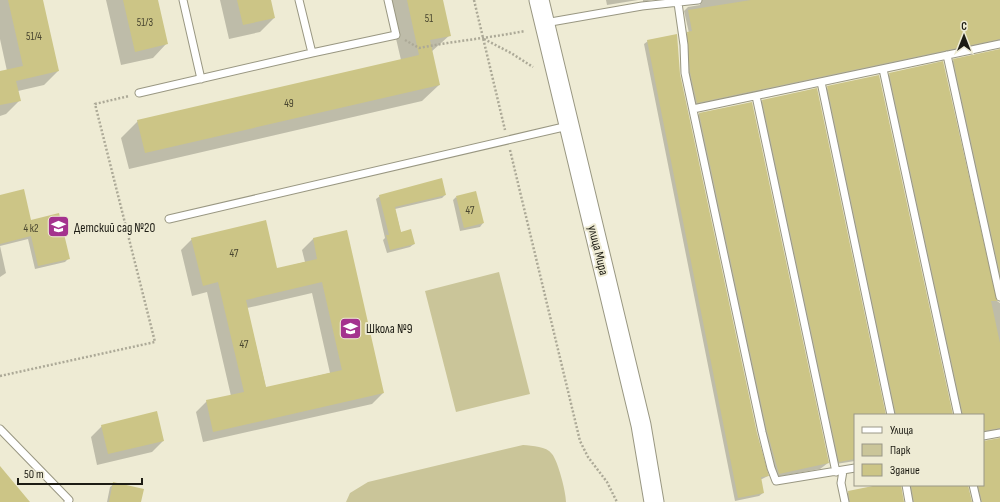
<svg xmlns="http://www.w3.org/2000/svg" width="1000" height="502" viewBox="0 0 1000 502" font-family="'Sofia Sans Condensed',sans-serif">
  <rect width="100%" height="100%" fill="#eeebd4"/>
  <!-- green -->
  <path fill="#cac599" d="M 499,272 L 530,394 L 456,412 L 425,291 Z
    M 523,445 C 533,446 546,446 552,454 C 558,461 566,492 566,502 L 346,502 L 350,493 L 368,482 Z"/>
  <!-- shadow -->
  <path fill="#0003" fill-rule="evenodd" d="M 0,0 L 42,0 L 58,71 L 44,85 L 18,91 L 20,100 L 6,114 L 0,116 L 0,72 L 7,71 L 0,39 Z
    M 106,0 L 157,0 L 167,43 L 153,58 L 121,65 Z
    M 220,0 L 270,0 L 274,18 L 260,32 L 229,39 Z
    M 387,0 L 442,0 L 450,35 L 431,52 L 439,85 L 422,101 L 129,169 L 121,138 L 138,121 L 401,60 Z
    M 606,0 L 638,0 L 607,5 Z
    M 643,0 L 652,0 L 643,2 Z
    M 699,0 L 1000,0 L 1000,44 L 693,106 L 687,76 L 684,37 L 689,33 L 684,11 L 688,7 L 700,5 Z
    M 648,41 L 679,74 L 756,433 L 768,476 L 760,480 L 763,493 L 759,496 L 735,501 L 644,44 Z
    M 1000,50 L 1000,292 L 950,64 L 954,60 Z
    M 889,74 L 994,299 L 1000,303 L 1000,434 L 983,434 L 983,415 L 959,415 L 886,77 Z
    M 827,87 L 952,415 L 892,415 L 824,90 Z
    M 762,100 L 885,415 L 855,415 L 855,461 L 836,464 L 759,104 Z
    M 751,103 L 828,463 L 820,469 L 775,477 L 696,117 L 699,114 Z
    M 445,195 L 442,198 L 395,209 L 401,233 L 414,244 L 410,247 L 387,253 L 383,240 L 385,238 L 376,199 L 380,196 Z
    M 0,196 L 31,221 L 69,258 L 65,262 L 35,269 L 28,239 L 0,246 Z
    M 456,197 L 483,223 L 480,227 L 460,231 L 453,200 Z
    M 346,232 L 383,393 L 372,404 L 203,442 L 196,412 L 207,401 L 231,396 L 207,292 L 192,296 L 181,250 L 192,239 L 277,269 L 305,262 L 302,250 L 313,239 ZM 312,293 L 330,373 L 266,388 L 247,308 Z
    M 0,246 L 6,273 L 0,277 Z
    M 102,426 L 163,441 L 152,452 L 97,465 L 91,437 Z
    M 1000,439 L 1000,502 L 978,502 L 971,485 L 983,485 L 983,442 Z
    M 114,484 L 140,502 L 107,502 L 110,487 Z
    M 880,485 L 900,485 L 903,502 L 846,502 L 845,495 L 849,492 Z
    M 904,485 L 967,485 L 971,502 L 910,502 Z"/>
  <!-- building -->
  <path fill="#ccc586" fill-rule="evenodd" d="M 8,0 L 43,0 L 59,71 L 16,81 L 21,101 L 0,105 L 0,71 L 23,66 Z
    M 123,0 L 158,0 L 168,44 L 135,52 Z
    M 237,0 L 271,0 L 275,18 L 243,25 Z
    M 407,0 L 443,0 L 451,36 L 430,40 L 440,85 L 145,153 L 137,120 L 419,55 Z
    M 751,0 L 1000,0 L 1000,39 L 697,103 L 690,72 L 687,32 L 692,31 L 688,10 Z
    M 677,34 L 680,74 L 757,433 L 769,476 L 761,477 L 764,493 L 738,498 L 647,40 Z
    M 1000,49 L 1000,274 L 953,59 Z
    M 943,61 L 997,301 L 991,301 L 1000,343 L 1000,428 L 983,431 L 983,415 L 963,415 L 889,73 Z
    M 879,75 L 953,415 L 896,415 L 827,86 Z
    M 817,88 L 886,415 L 855,415 L 855,459 L 839,462 L 762,100 Z
    M 752,102 L 829,463 L 779,474 L 767,431 L 699,113 Z
    M 442,178 L 446,195 L 395,207 L 401,232 L 411,229 L 415,244 L 390,250 L 386,235 L 389,235 L 379,195 Z
    M 24,189 L 31,220 L 59,213 L 70,259 L 38,266 L 31,236 L 0,244 L 0,195 Z
    M 476,191 L 484,223 L 464,228 L 456,196 Z
    M 266,220 L 277,268 L 317,259 L 313,238 L 347,230 L 384,393 L 213,432 L 206,400 L 244,392 L 218,282 L 203,286 L 191,238 ZM 322,282 L 342,370 L 266,387 L 246,300 Z
    M 157,411 L 164,441 L 108,454 L 101,425 Z
    M 1000,438 L 1000,502 L 982,502 L 978,485 L 983,485 L 983,441 Z
    M 0,466 L 30,502 L 0,502 Z
    M 113,482 L 144,489 L 141,502 L 109,502 Z
    M 878,485 L 901,485 L 904,502 L 850,502 L 848,491 Z
    M 911,485 L 968,485 L 972,502 L 914,502 Z"/>
  <g fill="none" stroke-linecap="round" stroke-linejoin="round">
    <defs>
      <path id="lane" d="M 183,0 L 201,79
        M 299,0 L 312,53 L 396,35 L 388,0
        M 678,3 L 684,45 L 685,73 L 762,432 L 771,468 L 776,481 L 855,468
        M 545,23 L 642,6 L 698,0
        M 947,55 L 1000,297
        M 883,69 L 958,415
        M 821,82 L 891,415
        M 139,93 L 312,53
        M 756,96 L 836,472
        M 693,109 L 1000,44
        M 169,219 L 568,126
        M 0,429 L 69,500 L 68,502
        M 983,436 L 1000,433
        M 843,471 L 841,483 L 845,502
        M 906,485 L 909,502
        M 973,485 L 977,502"/>
      <path id="secondary" d="M 539,0 L 641,425 L 654,502"/>
    </defs>
    <!-- lane casing -->
    <use href="#lane" stroke="#999782" stroke-width="9"/>
    <!-- secondary casing -->
    <use href="#secondary" stroke="#999782" stroke-width="21"/>
    <!-- path -->
    <path stroke="#aca997" stroke-width="2.5" stroke-dasharray="2 2" stroke-linecap="butt" d="M 474,0 L 505,130
      M 484,39 L 511,53 L 533,67
      M 405,40 L 419,48 C 454,41 489,38 525,31
      M 510,150 L 580,441 L 588,457 L 607,482 L 617,502
      M 0,376 L 155,342 L 95,104 L 129,96"/>
    <!-- lane -->
    <use href="#lane" stroke="#fff" stroke-width="7"/>
    <!-- secondary -->
    <use href="#secondary" stroke="#fff" stroke-width="19"/>
  </g>
  <!-- icons -->
  <defs>
    <symbol id="school-square" viewBox="-11 -11 22 22"><rect x="-9" y="-9" width="18" height="18" rx="4" fill="#a4328e" stroke="#eeebd4"/><path d="M0-5L7-2L0 1L-7-2ZM-4 1L0 2.5L4 1V4Q0 6-4 4Z" fill="#fff"/></symbol>
  </defs>
  <g fill-rule="evenodd">
    <use href="#school-square" x="46" y="214" width="25" height="25"/>
    <use href="#school-square" x="338" y="316" width="25" height="25"/>
  </g>
  <g text-anchor="middle" stroke-width="4" stroke-linejoin="round" paint-order="stroke">
    <!-- number labels -->
    <g font-size="11" fill="#494630">
      <text x="429" y="22">51</text>
      <text x="145" y="26">51/3</text>
      <text x="34" y="40">51/4</text>
      <text x="289" y="107">49</text>
      <text x="470" y="214">47</text>
      <text x="31" y="232">4 к2</text>
      <text x="234" y="257">47</text>
      <text x="244" y="348">47</text>
    </g>
    <!-- poi labels -->
    <g font-size="13" fill="#1d1c14" stroke="#eeebd4" text-anchor="start">
      <text x="74" y="232">Детский сад №20</text>
      <text x="366" y="333">Школа №9</text>
    </g>
    <!-- street labels -->
    <g font-size="13" fill="#1d1c14" stroke="#eeebd4">
      <text transform="translate(599 250) rotate(76)" y="5">улица Мира</text>
    </g>
  </g>
  <!-- legend -->
  <rect x="854" y="414" width="130" height="72" fill="#eeebd4" stroke="#9a9887"/>
  <rect x="862" y="427" width="20" height="6" fill="#ffffff" stroke="#9a9887"/>
  <text x="890" y="434" font-size="12" fill="#1d1c14">Улица</text>
  <rect x="862" y="444" width="20" height="12" fill="#cac599" stroke="#9a9887"/>
  <text x="890" y="454" font-size="12" fill="#1d1c14">Парк</text>
  <rect x="862" y="464" width="20" height="12" fill="#ccc586" stroke="#9a9887"/>
  <text x="890" y="474" font-size="12" fill="#1d1c14">Здание</text>
  <!-- north arrow -->
  <g transform="translate(964 36)" stroke="#eeebd4" stroke-width="3" paint-order="stroke">
  <path d="M0-3L7 15L0 10L-7 15Z" fill="#1d1c14"/>
  <text y="-6" font-size="11" font-weight="bold" text-anchor="middle" fill="#1d1c14">С</text>
  </g>
  <!-- scale -->
  <path d="M18 478v6h124v-6" fill="none" stroke="#1d1c14" stroke-width="2"/>
  <text x="24" y="478" font-size="12" fill="#1d1c14" stroke="#eeebd4" stroke-width="3" paint-order="stroke">50 m</text>
</svg>
